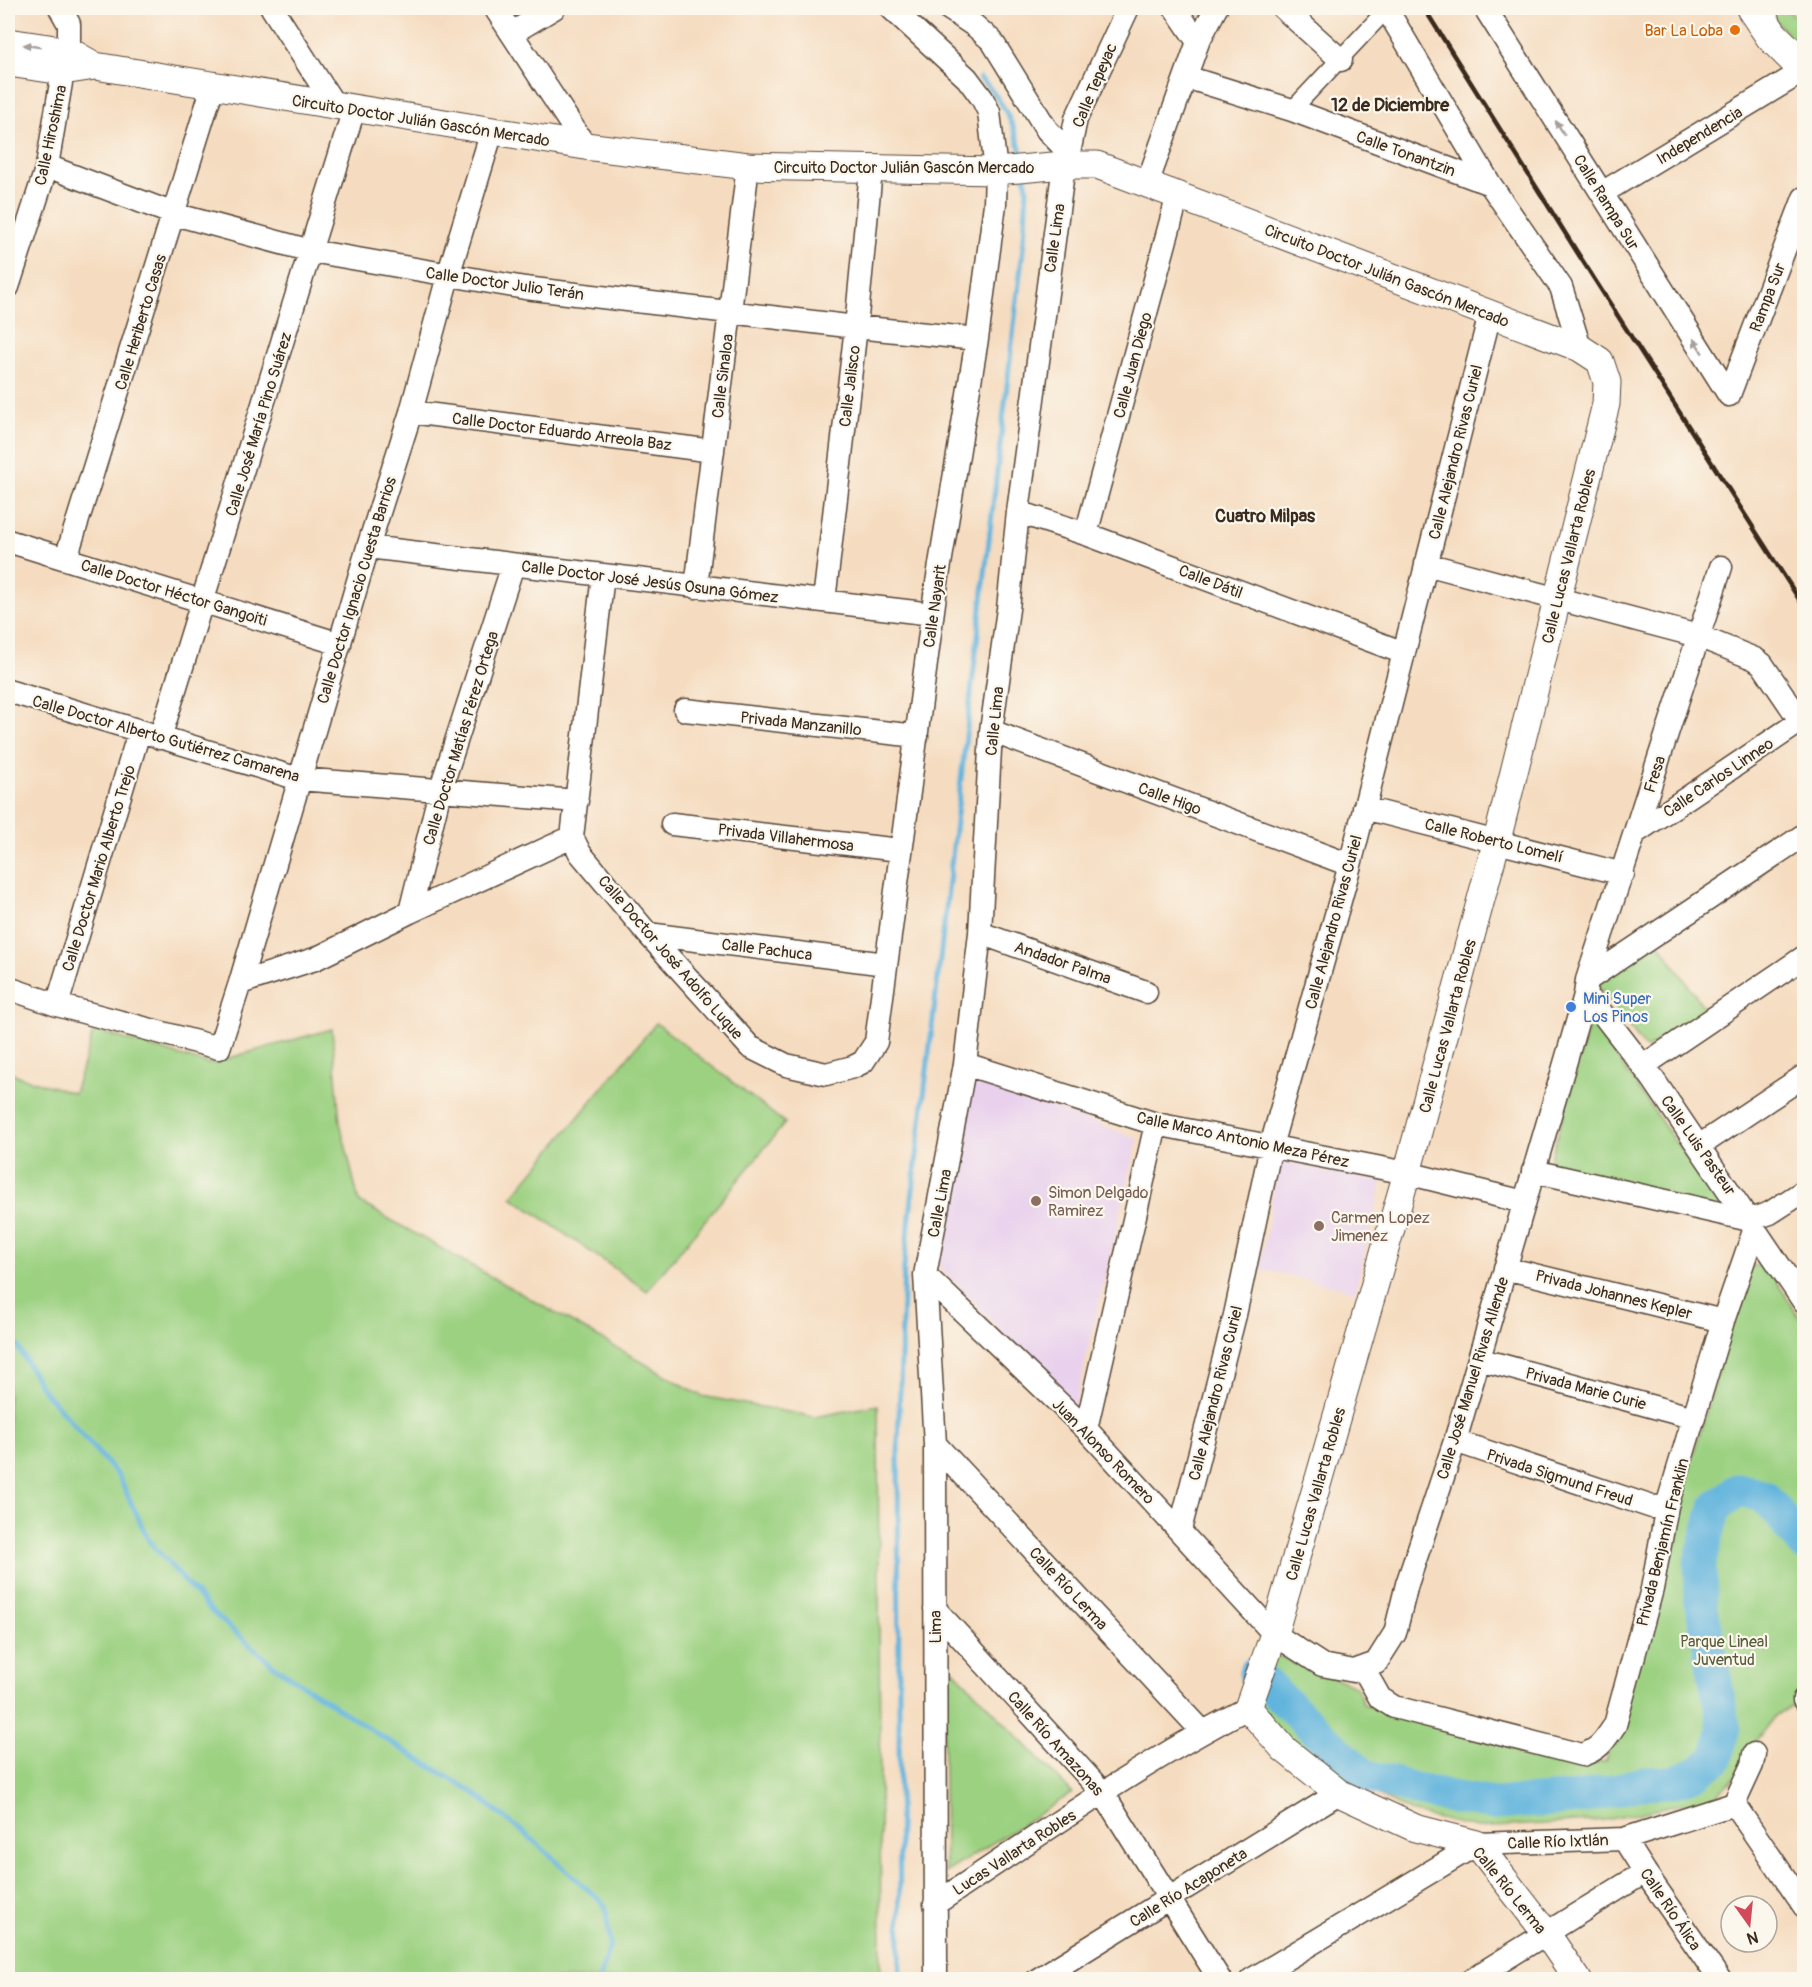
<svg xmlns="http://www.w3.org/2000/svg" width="1812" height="1987" viewBox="0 0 1812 1987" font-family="Pangolin,sans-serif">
  <rect width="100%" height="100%" fill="#fbf7ec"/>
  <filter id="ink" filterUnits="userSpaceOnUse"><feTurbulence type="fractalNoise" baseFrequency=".0167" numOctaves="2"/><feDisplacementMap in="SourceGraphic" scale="12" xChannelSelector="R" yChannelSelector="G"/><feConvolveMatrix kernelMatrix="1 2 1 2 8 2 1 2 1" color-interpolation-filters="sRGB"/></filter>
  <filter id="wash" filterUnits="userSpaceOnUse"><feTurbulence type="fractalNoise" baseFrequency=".008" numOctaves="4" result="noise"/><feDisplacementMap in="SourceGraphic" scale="24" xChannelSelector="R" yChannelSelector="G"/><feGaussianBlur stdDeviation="1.35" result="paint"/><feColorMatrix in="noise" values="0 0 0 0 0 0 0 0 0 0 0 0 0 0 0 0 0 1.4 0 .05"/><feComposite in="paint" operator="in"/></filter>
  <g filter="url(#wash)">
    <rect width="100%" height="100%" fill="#f5dcc0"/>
    <!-- built -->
    <path fill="#e9d1ed" d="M 972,1077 L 1138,1139 L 1074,1409 L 936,1263 Z
      M 1279,1160 L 1382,1182 L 1355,1291 L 1260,1269 Z"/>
    <!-- green -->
    <path fill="#9dd182" stroke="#6c7e50" stroke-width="1.5" d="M 1764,8 L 1787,8 L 1804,29 L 1804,53 Z
      M 1657,940 L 1707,1012 L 1646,1049 L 1595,982 Z
      M 1591,1020 L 1723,1211 L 1548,1167 Z
      M 656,1023 L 785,1123 L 647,1291 L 512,1197 Z
      M 332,1029 L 340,1123 L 359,1202 L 702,1396 L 815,1417 L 878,1405 L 881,1979 L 8,1979 L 8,1070 L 20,1077 L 74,1093 L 94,1030 L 208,1064 Z
      M 1757,1265 L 1767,1267 L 1804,1324 L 1804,1698 L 1776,1716 L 1747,1752 L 1744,1765 L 1716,1797 L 1606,1820 L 1477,1828 L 1414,1813 L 1336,1775 L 1251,1710 L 1273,1654 L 1358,1687 L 1362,1704 L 1580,1766 L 1605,1761 L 1631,1680 L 1673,1523 L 1749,1267 Z
      M 943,1659 L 1072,1793 L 945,1873 Z"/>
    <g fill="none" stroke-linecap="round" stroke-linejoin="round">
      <!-- stream -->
      <path stroke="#61b4dd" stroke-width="5" d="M 980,78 C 1003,99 1018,131 1023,162
        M 8,1329 L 40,1386 L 119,1477 L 149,1541 L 211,1611 L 274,1666 L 379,1735 L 474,1793 L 534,1841 L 605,1905 L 610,1944 L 599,1980
        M 900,1980 L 898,1445 L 904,1267 L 1024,240 L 1027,188 L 1025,177"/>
      <!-- river -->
      <path stroke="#61b4dd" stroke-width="33" d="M 1255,1673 L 1363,1775 L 1433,1794 L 1494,1804 L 1580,1798 L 1643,1783 L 1672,1782 L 1699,1772 L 1717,1758 L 1724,1726 L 1701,1603 L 1700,1562 L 1715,1508 L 1739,1489 L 1765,1497 L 1804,1545"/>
    </g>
  </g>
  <g filter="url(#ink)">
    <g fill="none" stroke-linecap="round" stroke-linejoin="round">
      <defs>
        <path id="pedestrian" d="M 1292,110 L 1387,9"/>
        <path id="minor" d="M 272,8 L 335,106
          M 495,8 L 585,146
          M 948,8 L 975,26 L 992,41 L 1047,130 L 1069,153
          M 1175,8 L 1198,42
          M 1283,8 L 1341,60
          M 1386,8 L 1490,184 L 1561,287 L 1580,348
          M 1485,8 L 1729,395
          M 512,33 L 554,8
          M 1186,77 L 1292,110 L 1490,184
          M 47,166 L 174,214 L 311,251 L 525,288 L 856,327 L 977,339
          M 1147,184 L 1198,42 L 1216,8
          M 1602,193 L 1795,76
          M 8,287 L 47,166 L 63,71 L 69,51 L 69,24 L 60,8
          M 1729,395 L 1804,198
          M 411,412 L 713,451
          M 1018,512 L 1086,534 L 1404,653
          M 1086,534 L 1178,195
          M 8,541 L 340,644
          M 368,547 L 932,614
          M 66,558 L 213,86
          M 1426,564 L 1698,636 L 1755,659 L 1762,664 L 1804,726
          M 603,575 L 572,837 L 580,853 L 648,934 L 750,1047 L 786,1065 L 826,1074 L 853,1067 L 863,1062 L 876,1042 L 935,595 L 977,339 L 995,204 L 996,171 L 989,112 L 982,98 L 967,78 L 891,8
          M 696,587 L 748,166
          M 824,601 L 856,327 L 871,170
          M 8,691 L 299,779 L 577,801
          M 685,710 L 917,736
          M 991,731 L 1350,865
          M 160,738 L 354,109
          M 1364,808 L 1623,874
          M 672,824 L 900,850
          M 1635,833 L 1801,721
          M 410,912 L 440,791 L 513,565
          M 980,933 L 1146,992
          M 648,934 L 886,964
          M 1587,980 L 1804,835
          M 240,983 L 315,959 L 410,912 L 572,837
          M 8,988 L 57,1005 L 219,1048 L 240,983 L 368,547 L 411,412 L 448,276 L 492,131
          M 1585,995 L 1605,1017 L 1653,1079 L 1804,1302
          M 57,1005 L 139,732
          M 965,1064 L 1156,1124 L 1407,1173 L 1524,1202
          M 1643,1066 L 1804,957
          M 1699,1146 L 1804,1076
          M 1533,1171 L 1750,1220 L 1770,1213 L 1804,1191
          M 1505,1268 L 1723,1321
          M 925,1275 L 1086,1429 L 1274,1634 L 1322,1665 L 1354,1671 L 1376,1663 L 1395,1633 L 1407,1584 L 1455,1441 L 1585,995 L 1587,980 L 1721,567
          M 1479,1359 L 1694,1418
          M 1086,1429 L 1156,1124
          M 1455,1441 L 1652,1507 L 1667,1506
          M 935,1444 L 1202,1731
          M 1180,1530 L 1235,1315 L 1271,1146 L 1350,865 L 1490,314
          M 935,1609 L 1103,1793 L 1220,1980
          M 1363,1668 L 1380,1698 L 1394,1707 L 1582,1755 C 1600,1749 1604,1741 1615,1725 L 1652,1589 L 1667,1506 L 1723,1321 L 1755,1228
          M 1804,1699 L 1804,1700
          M 1734,1804 L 1804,1906
          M 1624,1839 L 1645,1872 L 1720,1980
          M 935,1904 C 1037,1837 1139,1764 1248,1708
          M 936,1980 L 935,1444 L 925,1275 L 965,1064 L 980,933 L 991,731 L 1008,609 L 1018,512 L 1064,165 L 1069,153 L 1076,119 L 1128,8
          M 1037,1980 L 1339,1793
          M 1251,1980 L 1477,1844 L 1624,1839 L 1734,1804 L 1752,1765 L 1754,1754
          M 1471,1980 L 1645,1872"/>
        <path id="tertiary" d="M 8,42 L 69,51 L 95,66
          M 8,63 L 63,71 L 95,66 L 585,146 L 748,166 L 996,171 L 1064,165 L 1097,165 L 1580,348 L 1600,361 L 1607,382 L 1606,404 L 1497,840 L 1407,1173 L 1274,1634 L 1248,1708 L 1284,1749 L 1339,1793 L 1415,1828 L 1477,1844 L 1546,1933 L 1578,1980"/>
        <path id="trunk" d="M 1753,8 L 1772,36 L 1804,68"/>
      </defs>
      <!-- pedestrian casing -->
      <use href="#pedestrian" stroke="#574536" stroke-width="19"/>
      <!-- minor casing -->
      <use href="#minor" stroke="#574536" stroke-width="25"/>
      <!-- tertiary casing -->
      <use href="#tertiary" stroke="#574536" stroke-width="29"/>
      <!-- trunk casing -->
      <use href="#trunk" stroke="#574536" stroke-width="35"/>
      <!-- pedestrian -->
      <use href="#pedestrian" stroke="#fff" stroke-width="16"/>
      <!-- minor -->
      <use href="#minor" stroke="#fff" stroke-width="22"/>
      <!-- tertiary -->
      <use href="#tertiary" stroke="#fff" stroke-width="27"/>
      <!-- trunk -->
      <use href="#trunk" stroke="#fff" stroke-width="33"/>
      <!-- rail -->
      <path stroke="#3b2a1e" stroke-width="4.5" d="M 1424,8 L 1577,252 L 1804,607"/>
    </g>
    <!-- one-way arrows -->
    <defs><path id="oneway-solid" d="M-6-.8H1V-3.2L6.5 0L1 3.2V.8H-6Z" transform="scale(1.5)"/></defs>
    <g fill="#a79f9a">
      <use href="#oneway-solid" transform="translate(32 46) rotate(-171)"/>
      <use href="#oneway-solid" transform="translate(1560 128) rotate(-122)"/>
      <use href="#oneway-solid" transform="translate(1698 346) rotate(-122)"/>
    </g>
  </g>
  <!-- markers -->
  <circle fill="#e8710a" stroke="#fbf7ec" stroke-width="2" cx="1735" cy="30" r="6"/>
  <circle fill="#3f7fe0" stroke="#fbf7ec" stroke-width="2" cx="1571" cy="1007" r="6"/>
  <g fill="#8d6e63" stroke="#fbf7ec" stroke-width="2">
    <circle cx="1036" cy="1201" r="6"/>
    <circle cx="1319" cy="1226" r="6"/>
  </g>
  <g text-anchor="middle" stroke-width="4.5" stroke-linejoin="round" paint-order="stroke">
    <!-- food labels -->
    <g font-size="16" fill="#c56008" stroke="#fbf7ec" text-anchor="end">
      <text x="1723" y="36">Bar La Loba</text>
    </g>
    <!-- street labels -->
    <g font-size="16" fill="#3b2a1e" stroke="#fbf7ec">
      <text transform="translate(1094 85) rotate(-67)" y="6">Calle Tepeyac</text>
      <text transform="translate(421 120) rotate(9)" y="6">Circuito Doctor Julián Gascón Mercado</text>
      <text transform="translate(50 135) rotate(-78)" y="6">Calle Hiroshima</text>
      <text transform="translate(1699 135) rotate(-31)" y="6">Independencia</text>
      <text transform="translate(1406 153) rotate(20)" y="6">Calle Tonantzin</text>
      <text x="904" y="173">Circuito Doctor Julián Gascón Mercado</text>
      <text transform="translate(1607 202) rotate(58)" y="6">Calle Rampa Sur</text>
      <text transform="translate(1054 238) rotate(-82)" y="6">Calle Lima</text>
      <text transform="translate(1387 275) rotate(21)" y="6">Circuito Doctor Julián Gascón Mercado</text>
      <text transform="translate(505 283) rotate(8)" y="6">Calle Doctor Julio Terán</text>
      <text transform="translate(1767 297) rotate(-69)" y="6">Rampa Sur</text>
      <text transform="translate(140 322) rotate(-73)" y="6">Calle Heriberto Casas</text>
      <text transform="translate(1132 365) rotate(-75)" y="6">Calle Juan Diego</text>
      <text transform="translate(722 376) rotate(-83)" y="6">Calle Sinaloa</text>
      <text transform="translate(849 386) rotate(-83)" y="6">Calle Jalisco</text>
      <text transform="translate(258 424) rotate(-73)" y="6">Calle José María Pino Suárez</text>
      <text transform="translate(562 431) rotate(7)" y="6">Calle Doctor Eduardo Arreola Baz</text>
      <text transform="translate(1455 452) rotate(-76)" y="6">Calle Alejandro Rivas Curiel</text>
      <text transform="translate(1568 556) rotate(-76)" y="6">Calle Lucas Vallarta Robles</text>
      <text transform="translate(650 581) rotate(7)" y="6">Calle Doctor José Jesús Osuna Gómez</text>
      <text transform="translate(1211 581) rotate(21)" y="6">Calle Dátil</text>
      <text transform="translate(356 590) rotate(-73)" y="6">Calle Doctor Ignacio Cuesta Barrios</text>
      <text transform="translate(174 592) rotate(17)" y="6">Calle Doctor Héctor Gangoiti</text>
      <text transform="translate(934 606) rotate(-82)" y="6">Calle Nayarit</text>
      <text transform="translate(994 721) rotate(-84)" y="6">Calle Lima</text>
      <text transform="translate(801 723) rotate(6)" y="6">Privada Manzanillo</text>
      <text transform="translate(166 738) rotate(16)" y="6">Calle Doctor Alberto Gutiérrez Camarena</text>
      <text transform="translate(460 738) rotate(-73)" y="6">Calle Doctor Matías Pérez Ortega</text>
      <text transform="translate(1654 774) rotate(-72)" y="6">Fresa</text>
      <text transform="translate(1718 777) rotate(-34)" y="6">Calle Carlos Linneo</text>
      <text transform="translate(1170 798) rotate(20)" y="6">Calle Higo</text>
      <text transform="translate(786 837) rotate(7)" y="6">Privada Villahermosa</text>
      <text transform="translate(1494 840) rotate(14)" y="6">Calle Roberto Lomelí</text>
      <text transform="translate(98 868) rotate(-73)" y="6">Calle Doctor Mario Alberto Trejo</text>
      <text transform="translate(1333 922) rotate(-75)" y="6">Calle Alejandro Rivas Curiel</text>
      <text transform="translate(767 949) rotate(7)" y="6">Calle Pachuca</text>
      <text transform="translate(671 957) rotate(49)" y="6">Calle Doctor José Adolfo Luque</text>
      <text transform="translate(1063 962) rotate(19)" y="6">Andador Palma</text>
      <text transform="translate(1447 1026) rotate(-75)" y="6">Calle Lucas Vallarta Robles</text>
      <text transform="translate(1243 1139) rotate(12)" y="6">Calle Marco Antonio Meza Pérez</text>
      <text transform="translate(1699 1145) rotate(55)" y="6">Calle Luis Pasteur</text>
      <text transform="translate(939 1203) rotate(-79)" y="6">Calle Lima</text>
      <text transform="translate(1614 1294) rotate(14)" y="6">Privada Johannes Kepler</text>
      <text transform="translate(1472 1378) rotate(-73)" y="6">Calle José Manuel Rivas Allende</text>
      <text transform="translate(1586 1388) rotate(15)" y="6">Privada Marie Curie</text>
      <text transform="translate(1215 1393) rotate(-76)" y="6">Calle Alejandro Rivas Curiel</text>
      <text transform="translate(1104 1451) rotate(46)" y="6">Juan Alonso Romero</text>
      <text transform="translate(1560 1477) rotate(18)" y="6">Privada Sigmund Freud</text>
      <text transform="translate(1315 1494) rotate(-74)" y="6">Calle Lucas Vallarta Robles</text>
      <text transform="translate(1662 1542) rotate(-76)" y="6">Privada Benjamín Franklin</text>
      <text transform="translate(1069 1588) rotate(47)" y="6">Calle Río Lerma</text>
      <text transform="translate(935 1627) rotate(-90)" y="6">Lima</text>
      <text transform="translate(1056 1743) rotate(48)" y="6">Calle Río Amazonas</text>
      <text transform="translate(1558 1841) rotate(-2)" y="6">Calle Río Ixtlán</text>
      <text transform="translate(1014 1852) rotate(-33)" y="6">Lucas Vallarta Robles</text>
      <text transform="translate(1188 1887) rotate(-32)" y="6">Calle Río Acaponeta</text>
      <text transform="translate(1510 1890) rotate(51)" y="6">Calle Río Lerma</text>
      <text transform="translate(1671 1909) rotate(56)" y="6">Calle Río Álica</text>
    </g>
    <!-- shop labels -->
    <g font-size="16" fill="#366cbe" stroke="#fbf7ec" text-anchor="start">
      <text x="1583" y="1004">Mini Super<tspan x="1583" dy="18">Los Pinos</tspan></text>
    </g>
    <!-- education labels -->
    <g font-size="16" fill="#785e54" stroke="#fbf7ec" text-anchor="start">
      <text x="1048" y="1198">Simon Delgado<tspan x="1048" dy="18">Ramirez</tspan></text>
      <text x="1331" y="1223">Carmen Lopez<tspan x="1331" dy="18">Jimenez</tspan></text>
    </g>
    <!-- park labels -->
    <g font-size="16" fill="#585c3c" stroke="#fbf7ec">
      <text x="1724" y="1647">Parque Lineal<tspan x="1724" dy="18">Juventud</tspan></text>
    </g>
    <!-- neighbourhood labels -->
    <g font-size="18" font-weight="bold" fill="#3b2a1e" stroke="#fbf7ec">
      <text x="1390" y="111">12 de Diciembre</text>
      <text x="1265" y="522">Cuatro Milpas</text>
    </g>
  </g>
  <!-- margin -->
  <rect width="1812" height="1987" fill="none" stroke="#fbf7ec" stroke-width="30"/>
  <!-- north arrow -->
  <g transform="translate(1749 1924) rotate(165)"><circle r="28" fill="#fbf7ec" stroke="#aea59a" stroke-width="1.5"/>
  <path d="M0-4.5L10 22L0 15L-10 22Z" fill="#d1495b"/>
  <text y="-9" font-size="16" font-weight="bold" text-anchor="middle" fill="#3b2a1e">N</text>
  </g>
</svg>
